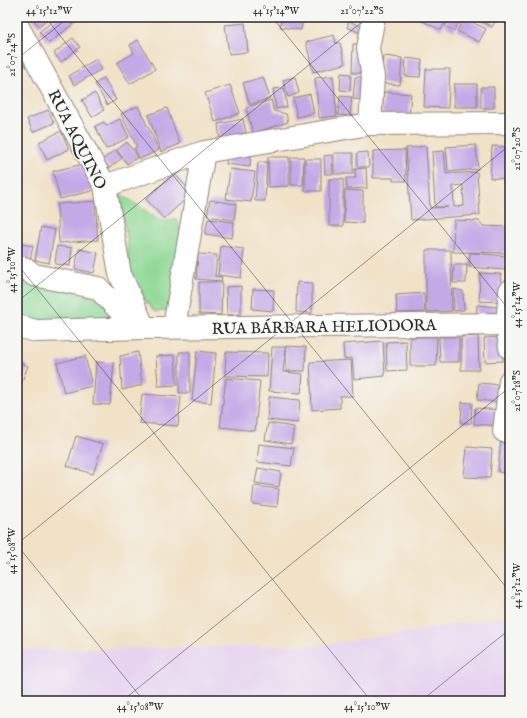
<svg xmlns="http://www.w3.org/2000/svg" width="527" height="718" viewBox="0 0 527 718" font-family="'IM FELL English',serif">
  <rect width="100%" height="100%" fill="#f6f6f2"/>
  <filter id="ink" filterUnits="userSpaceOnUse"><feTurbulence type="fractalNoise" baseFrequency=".025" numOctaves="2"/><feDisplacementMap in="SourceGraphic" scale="8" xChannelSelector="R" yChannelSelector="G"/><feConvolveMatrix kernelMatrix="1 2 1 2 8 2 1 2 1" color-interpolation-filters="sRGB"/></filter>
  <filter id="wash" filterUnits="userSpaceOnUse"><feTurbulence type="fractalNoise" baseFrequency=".012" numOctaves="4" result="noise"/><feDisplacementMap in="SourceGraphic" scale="16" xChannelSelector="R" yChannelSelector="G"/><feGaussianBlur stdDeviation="0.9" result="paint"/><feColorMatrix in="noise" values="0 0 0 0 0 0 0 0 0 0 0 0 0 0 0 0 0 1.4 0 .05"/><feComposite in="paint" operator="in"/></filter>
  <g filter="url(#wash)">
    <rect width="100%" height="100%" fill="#f1e1c6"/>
    <!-- built -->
    <path fill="#e6d3f0" d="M 510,616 L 510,701 L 17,701 L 17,648 L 22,650 L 324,645 Z"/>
    <!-- green -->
    <path fill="#8ed894" stroke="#5c8260" d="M 119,193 L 160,220 L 177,219 L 181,233 L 171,310 L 155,312 L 137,290 L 129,267 L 127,239 Z
      M 17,274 L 103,300 L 115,320 L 82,326 L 17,320 Z"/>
    <g id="blocks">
      <!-- building -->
      <path fill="#c4a9e7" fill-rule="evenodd" d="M 31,17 L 49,17 L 39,26 Z
        M 58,17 L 82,17 L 49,43 L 39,32 Z
        M 282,17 L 303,17 L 301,30 L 280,27 Z
        M 414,17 L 442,17 L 447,19 L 441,30 Z
        M 444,17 L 462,17 L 454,31 L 445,26 L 448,19 Z
        M 473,17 L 498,17 L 492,27 Z
        M 464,18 L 486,29 L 479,42 L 457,31 Z
        M 349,21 L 362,27 L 360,33 L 347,27 Z
        M 245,23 L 248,52 L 229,54 L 225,25 Z
        M 334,35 L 336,43 L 340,43 L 345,64 L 313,72 L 306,42 Z
        M 73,38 L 80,47 L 61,62 L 54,53 Z
        M 138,40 L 155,69 L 130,84 L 117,63 L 134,53 L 130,45 Z
        M 17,42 L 29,62 L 17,69 Z
        M 353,44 L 362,44 L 362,73 L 352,73 Z
        M 383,56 L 402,58 L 400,85 L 381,83 Z
        M 406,58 L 422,60 L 420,77 L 405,76 Z
        M 96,59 L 102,69 L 74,85 L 69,76 Z
        M 426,69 L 450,69 L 448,108 L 424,107 Z
        M 341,73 L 351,74 L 350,91 L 340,90 Z
        M 333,76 L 337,116 L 319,118 L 315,78 Z
        M 263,77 L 270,98 L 250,105 L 243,83 Z
        M 295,77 L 299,93 L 288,97 L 283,80 Z
        M 355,77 L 369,77 L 368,100 L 353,99 Z
        M 104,78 L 116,100 L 107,105 L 95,84 Z
        M 454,84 L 477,84 L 477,107 L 454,107 Z
        M 230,85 L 240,113 L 215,122 L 205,93 Z
        M 481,87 L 494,87 L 494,108 L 481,108 Z
        M 284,88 L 287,107 L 276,109 L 273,89 Z
        M 384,92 L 411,94 L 409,116 L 382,114 Z
        M 95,93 L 104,110 L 92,117 L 82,100 Z
        M 310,94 L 314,113 L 297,117 L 293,98 Z
        M 340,96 L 352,97 L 350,116 L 338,115 Z
        M 271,100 L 274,111 L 286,114 L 288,122 L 253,133 L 246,108 Z
        M 138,106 L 159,150 L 140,159 L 134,148 L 137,147 L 121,114 Z
        M 167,108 L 180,144 L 161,152 L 148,115 Z
        M 48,110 L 54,123 L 33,132 L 27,119 Z
        M 120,119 L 129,137 L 106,149 L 95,126 L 104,122 L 106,126 Z
        M 243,119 L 246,133 L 220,139 L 218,124 Z
        M 61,131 L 69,149 L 47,160 L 39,142 Z
        M 127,142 L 138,157 L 127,164 L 117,150 Z
        M 476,145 L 478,169 L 448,172 L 446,147 Z
        M 426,146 L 430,208 L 448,207 L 435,207 L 432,152 L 444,151 L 446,174 L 477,172 L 480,215 L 411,220 L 406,148 ZM 463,185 L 464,206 L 454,207 L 453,186 Z
        M 492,146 L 510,147 L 510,179 L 490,178 Z
        M 115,150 L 122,158 L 109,168 L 103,159 Z
        M 405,150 L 406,181 L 393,181 L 393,178 L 373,178 L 373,151 Z
        M 228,151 L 251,153 L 250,167 L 226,164 Z
        M 368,152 L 369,167 L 357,167 L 357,153 Z
        M 334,153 L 353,153 L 353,174 L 334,174 Z
        M 332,155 L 333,174 L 325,174 L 324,156 Z
        M 268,157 L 289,157 L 289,186 L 269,187 Z
        M 291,157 L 304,157 L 303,185 L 291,185 Z
        M 305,159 L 321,159 L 321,191 L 305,191 Z
        M 258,162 L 267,162 L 265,201 L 255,201 Z
        M 88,163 L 95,190 L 60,199 L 53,171 Z
        M 366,168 L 367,188 L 347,189 L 346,178 L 356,178 L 355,169 Z
        M 230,169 L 255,172 L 251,202 L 226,199 Z
        M 174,173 L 192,193 L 164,219 L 146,199 Z
        M 329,179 L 343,179 L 343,226 L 329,226 Z
        M 345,190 L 363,191 L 363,223 L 344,222 Z
        M 210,200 L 236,204 L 234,220 L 207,216 Z
        M 95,201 L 98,240 L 59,243 L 57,204 Z
        M 208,219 L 234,222 L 232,238 L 205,234 Z
        M 454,220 L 479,221 L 483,226 L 510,227 L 509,253 L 453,252 Z
        M 41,227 L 55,230 L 49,263 L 35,260 Z
        M 17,243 L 33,246 L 30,261 L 17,258 Z
        M 57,246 L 72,248 L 70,266 L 55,264 Z
        M 221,246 L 244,249 L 241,278 L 218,275 Z
        M 79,249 L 98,253 L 94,273 L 75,269 Z
        M 426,250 L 451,250 L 452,311 L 426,312 Z
        M 470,253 L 507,256 L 505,270 L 469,267 Z
        M 198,254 L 217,255 L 215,276 L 222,277 L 221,281 L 196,279 Z
        M 454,265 L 467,265 L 466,283 L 453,283 Z
        M 480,273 L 501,274 L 499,302 L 479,301 Z
        M 199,282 L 222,282 L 221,315 L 199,314 Z
        M 297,282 L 312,283 L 312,313 L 296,312 Z
        M 241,286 L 241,314 L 227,315 L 226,287 Z
        M 253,289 L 274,290 L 273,311 L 252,309 Z
        M 453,289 L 463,291 L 464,310 L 454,311 Z
        M 424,293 L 425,312 L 397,313 L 396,295 Z
        M 477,305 L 497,307 L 496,319 L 476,317 Z
        M 478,336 L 479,370 L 461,370 L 461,337 Z
        M 410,337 L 437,337 L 436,366 L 410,366 Z
        M 439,337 L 459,337 L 459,362 L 440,362 Z
        M 502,337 L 503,361 L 485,362 L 484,338 Z
        M 383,341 L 385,376 L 354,379 L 352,358 L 344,359 L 343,344 Z
        M 406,341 L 407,370 L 387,371 L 386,342 Z
        M 286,346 L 306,347 L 305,371 L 286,371 Z
        M 272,347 L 286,347 L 283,372 L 303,374 L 301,393 L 269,391 Z
        M 197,351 L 216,353 L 211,403 L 192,401 Z
        M 138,352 L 142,385 L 122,390 L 120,356 Z
        M 179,352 L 190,352 L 190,393 L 179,393 Z
        M 226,352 L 268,353 L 267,377 L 225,376 Z
        M 175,355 L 177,385 L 158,386 L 156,356 Z
        M 85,356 L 92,386 L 64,393 L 57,363 Z
        M 351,360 L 353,396 L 340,396 L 340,408 L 312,410 L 310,362 Z
        M 17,361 L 28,366 L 17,394 Z
        M 96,362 L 114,363 L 110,405 L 93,404 Z
        M 226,378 L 260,381 L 255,431 L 220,427 Z
        M 479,383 L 502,385 L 500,402 L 477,400 Z
        M 142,394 L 181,397 L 178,426 L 139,423 Z
        M 269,397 L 300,400 L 298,423 L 267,420 Z
        M 462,402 L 472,403 L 471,423 L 461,423 Z
        M 475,408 L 501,410 L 500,426 L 474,424 Z
        M 268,423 L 294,427 L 291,444 L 265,440 Z
        M 76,436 L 103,444 L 93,474 L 67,466 Z
        M 501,437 L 510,437 L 510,474 L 498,472 Z
        M 259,444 L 294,448 L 291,466 L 257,462 Z
        M 467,447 L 492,449 L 490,478 L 464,477 Z
        M 258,468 L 281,472 L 279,487 L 255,483 Z
        M 254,486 L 279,489 L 277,507 L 252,504 Z"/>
    </g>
  </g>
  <g filter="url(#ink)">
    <use href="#blocks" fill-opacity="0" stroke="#8e8678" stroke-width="1"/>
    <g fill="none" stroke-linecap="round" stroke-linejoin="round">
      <defs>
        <path id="minor" d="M 17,25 L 105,186 L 120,274 L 144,328
          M 370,124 L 373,77 L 368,48 L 374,17
          M 105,186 L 204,152 L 370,124 L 510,123
          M 17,266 L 26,269 L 34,275 L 98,288 L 137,328
          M 510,291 L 507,324 L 510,348
          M 17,326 L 36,331 L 144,328 L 510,324
          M 174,327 L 204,152
          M 504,431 L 510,381"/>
      </defs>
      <!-- minor casing -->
      <use href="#minor" stroke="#8e8678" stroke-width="24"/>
      <!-- minor -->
      <use href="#minor" stroke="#fff" stroke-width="22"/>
    </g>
  </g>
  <!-- ticks -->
  <path fill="none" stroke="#2b2b2b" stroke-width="1" stroke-opacity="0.45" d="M 45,17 L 510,592M 272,17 L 510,311M 499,17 L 510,30M 17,59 L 69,17M 17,264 L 371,701M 17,302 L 368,17M 17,544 L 510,145M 17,545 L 144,701M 122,701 L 510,387M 421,701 L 510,629"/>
  <g text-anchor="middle" stroke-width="3" stroke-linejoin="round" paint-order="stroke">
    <!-- street labels -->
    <g font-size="16" fill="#2b2b2b" stroke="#f6f6f2">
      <text transform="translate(78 139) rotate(63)" y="6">RUA AQUINO</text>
      <text transform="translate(324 326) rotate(-1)" y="6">RUA BÁRBARA HELIODORA</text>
    </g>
  </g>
  <!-- margin -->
  <rect width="527" height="718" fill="none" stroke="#f6f6f2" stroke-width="44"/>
  <rect x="22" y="22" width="483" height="674" fill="none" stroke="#2b2b2b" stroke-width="1.5"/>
  <g font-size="10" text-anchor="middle" fill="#2b2b2b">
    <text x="49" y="14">44°15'12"W</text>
    <text x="276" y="14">44°15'14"W</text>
    <text x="362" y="14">21°07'22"S</text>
    <text transform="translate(11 55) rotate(-90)" y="4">21°07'24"S</text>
    <text transform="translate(516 149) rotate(-90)" y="4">21°07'20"S</text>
    <text transform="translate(11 270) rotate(-90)" y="4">44°15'10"W</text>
    <text transform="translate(516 305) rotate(-90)" y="4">44°15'14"W</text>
    <text transform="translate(516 391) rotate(-90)" y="4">21°07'18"S</text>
    <text transform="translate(11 551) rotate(-90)" y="4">44°15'08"W</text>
    <text transform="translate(516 586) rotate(-90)" y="4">44°15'12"W</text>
    <text x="140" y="710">44°15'08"W</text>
    <text x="367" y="710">44°15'10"W</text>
  </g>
</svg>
